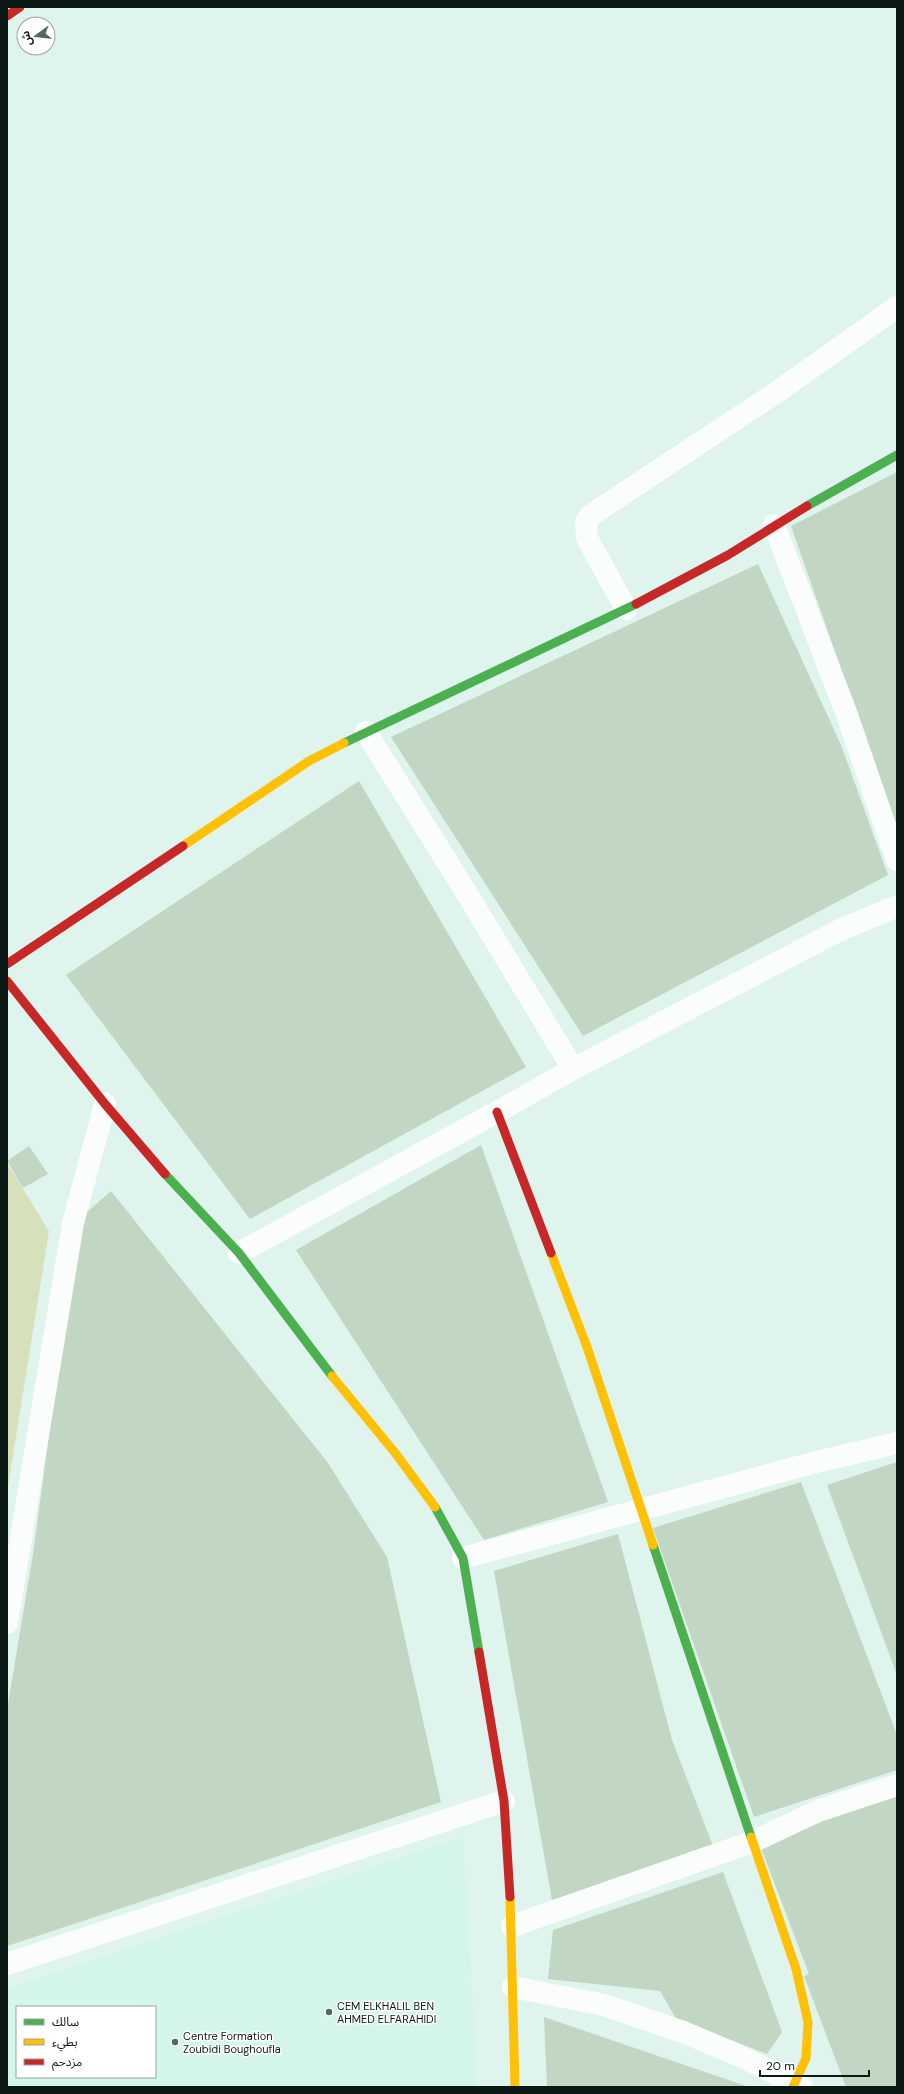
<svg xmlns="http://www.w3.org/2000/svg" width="904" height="2094" viewBox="0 0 904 2094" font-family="'DM Sans','Noto Sans Arabic',sans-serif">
  <rect width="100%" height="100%" fill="#dff4ec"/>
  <!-- built -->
  <path fill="#d3f6e9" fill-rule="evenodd" d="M 463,1837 L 478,2087 L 7,2087 L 7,1989 ZM 17,2007 L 155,2007 L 155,2077 L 17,2077 Z"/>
  <!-- green -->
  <path fill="#d6e1bc" d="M 7,1163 L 49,1231 L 7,1493 Z"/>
  <!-- building -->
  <path fill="#c1d6c3" d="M 897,472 L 897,829 L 791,526 Z
    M 758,564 L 841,745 L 888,875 L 583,1036 L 391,737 Z
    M 359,781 L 526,1067 L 250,1219 L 66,975 Z
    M 481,1145 L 608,1502 L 484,1540 L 296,1250 Z
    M 29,1146 L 48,1174 L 23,1188 L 7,1161 Z
    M 111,1191 L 328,1463 L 387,1557 L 441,1802 L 7,1946 L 7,1710 L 33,1554 L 78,1220 Z
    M 897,1462 L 897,1675 L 827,1485 Z
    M 801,1482 L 897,1735 L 897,1770 L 754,1817 L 653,1528 Z
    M 618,1534 L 672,1740 L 715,1851 L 553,1906 L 494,1571 Z
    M 897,1796 L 897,2087 L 846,2087 L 804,1976 L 809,1974 L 759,1843 Z
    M 723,1872 L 782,2032 L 767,2054 L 677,2020 L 660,1991 L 548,1979 L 553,1930 Z
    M 544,2017 L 749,2087 L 547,2087 Z"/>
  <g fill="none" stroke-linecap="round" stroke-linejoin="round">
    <!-- street -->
    <path stroke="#fafdfc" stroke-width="22" d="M 774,525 L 846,712 L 897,860
      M 626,609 L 587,538 L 586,522 L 591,515 L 777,392 L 897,307
      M 366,732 L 469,897 L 573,1069
      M 239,1253 L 497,1112 L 573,1069 L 838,931 L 897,906
      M 463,1558 L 816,1462 L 897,1443
      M 7,1623 L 73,1223 L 105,1104
      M 512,1926 L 752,1842 L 820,1810 L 897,1785
      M 7,1964 L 504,1801
      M 513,1987 L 604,2005 L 683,2032 L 738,2055 L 802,2087"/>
    <!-- fast -->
    <path stroke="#4caf50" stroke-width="9" d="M 807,506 L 897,455
      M 344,743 L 636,604
      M 165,1174 L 239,1253 L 332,1376
      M 435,1507 L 463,1558 L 479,1652
      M 653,1545 L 751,1837"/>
    <!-- slow -->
    <path stroke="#ffc107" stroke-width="9" d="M 183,846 L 309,761 L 344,743
      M 551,1253 L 587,1347 L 653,1545
      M 332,1376 L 396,1454 L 435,1507
      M 751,1837 L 796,1969 L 808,2022 L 806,2058 L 793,2087
      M 510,1897 L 515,2087"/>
    <!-- jam -->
    <path stroke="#c62828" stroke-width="9" d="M 7,16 L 20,7
      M 636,604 L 728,555 L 807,506
      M 7,964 L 183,846
      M 7,981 L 105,1104 L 165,1174
      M 497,1112 L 551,1253
      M 479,1652 L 504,1801 L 510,1897"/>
  </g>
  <!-- markers -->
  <g fill="#556660" stroke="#fff" stroke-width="1.5">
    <circle cx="329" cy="2012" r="4"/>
    <circle cx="175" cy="2042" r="4"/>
  </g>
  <g text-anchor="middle" stroke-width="3" stroke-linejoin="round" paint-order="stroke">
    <!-- poi labels -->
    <g font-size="11" fill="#0b1914" stroke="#fff" text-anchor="start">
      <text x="337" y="2010">CEM ELKHALIL BEN<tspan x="337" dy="13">AHMED ELFARAHIDI</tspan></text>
      <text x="183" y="2040">Centre Formation<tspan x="183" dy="13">Zoubidi Boughoufla</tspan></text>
    </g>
  </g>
  <!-- border -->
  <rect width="904" height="2094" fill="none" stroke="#0b1914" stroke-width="16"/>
  <!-- legend -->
  <rect x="16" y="2006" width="140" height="72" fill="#ffffff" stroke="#9da3a1"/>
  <rect x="24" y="2019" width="20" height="6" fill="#4caf50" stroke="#9da3a1"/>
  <text x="52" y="2026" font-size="12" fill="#0b1914">سالك</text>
  <rect x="24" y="2039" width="20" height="6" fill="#ffc107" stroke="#9da3a1"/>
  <text x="52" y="2046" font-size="12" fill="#0b1914">بطيء</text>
  <rect x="24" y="2059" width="20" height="6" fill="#c62828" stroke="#9da3a1"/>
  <text x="52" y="2066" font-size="12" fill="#0b1914">مزدحم</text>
  <!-- north arrow -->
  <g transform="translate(36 36) rotate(255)"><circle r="19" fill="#ffffff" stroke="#9da3a1"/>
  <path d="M0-3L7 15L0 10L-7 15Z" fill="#556660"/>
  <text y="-6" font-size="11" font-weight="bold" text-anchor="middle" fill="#0b1914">ش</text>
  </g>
  <!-- scale -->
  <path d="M760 2070v6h109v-6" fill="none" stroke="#0b1914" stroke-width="2"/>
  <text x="766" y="2070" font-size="12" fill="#0b1914" stroke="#ffffff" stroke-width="3" paint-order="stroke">20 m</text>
</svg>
